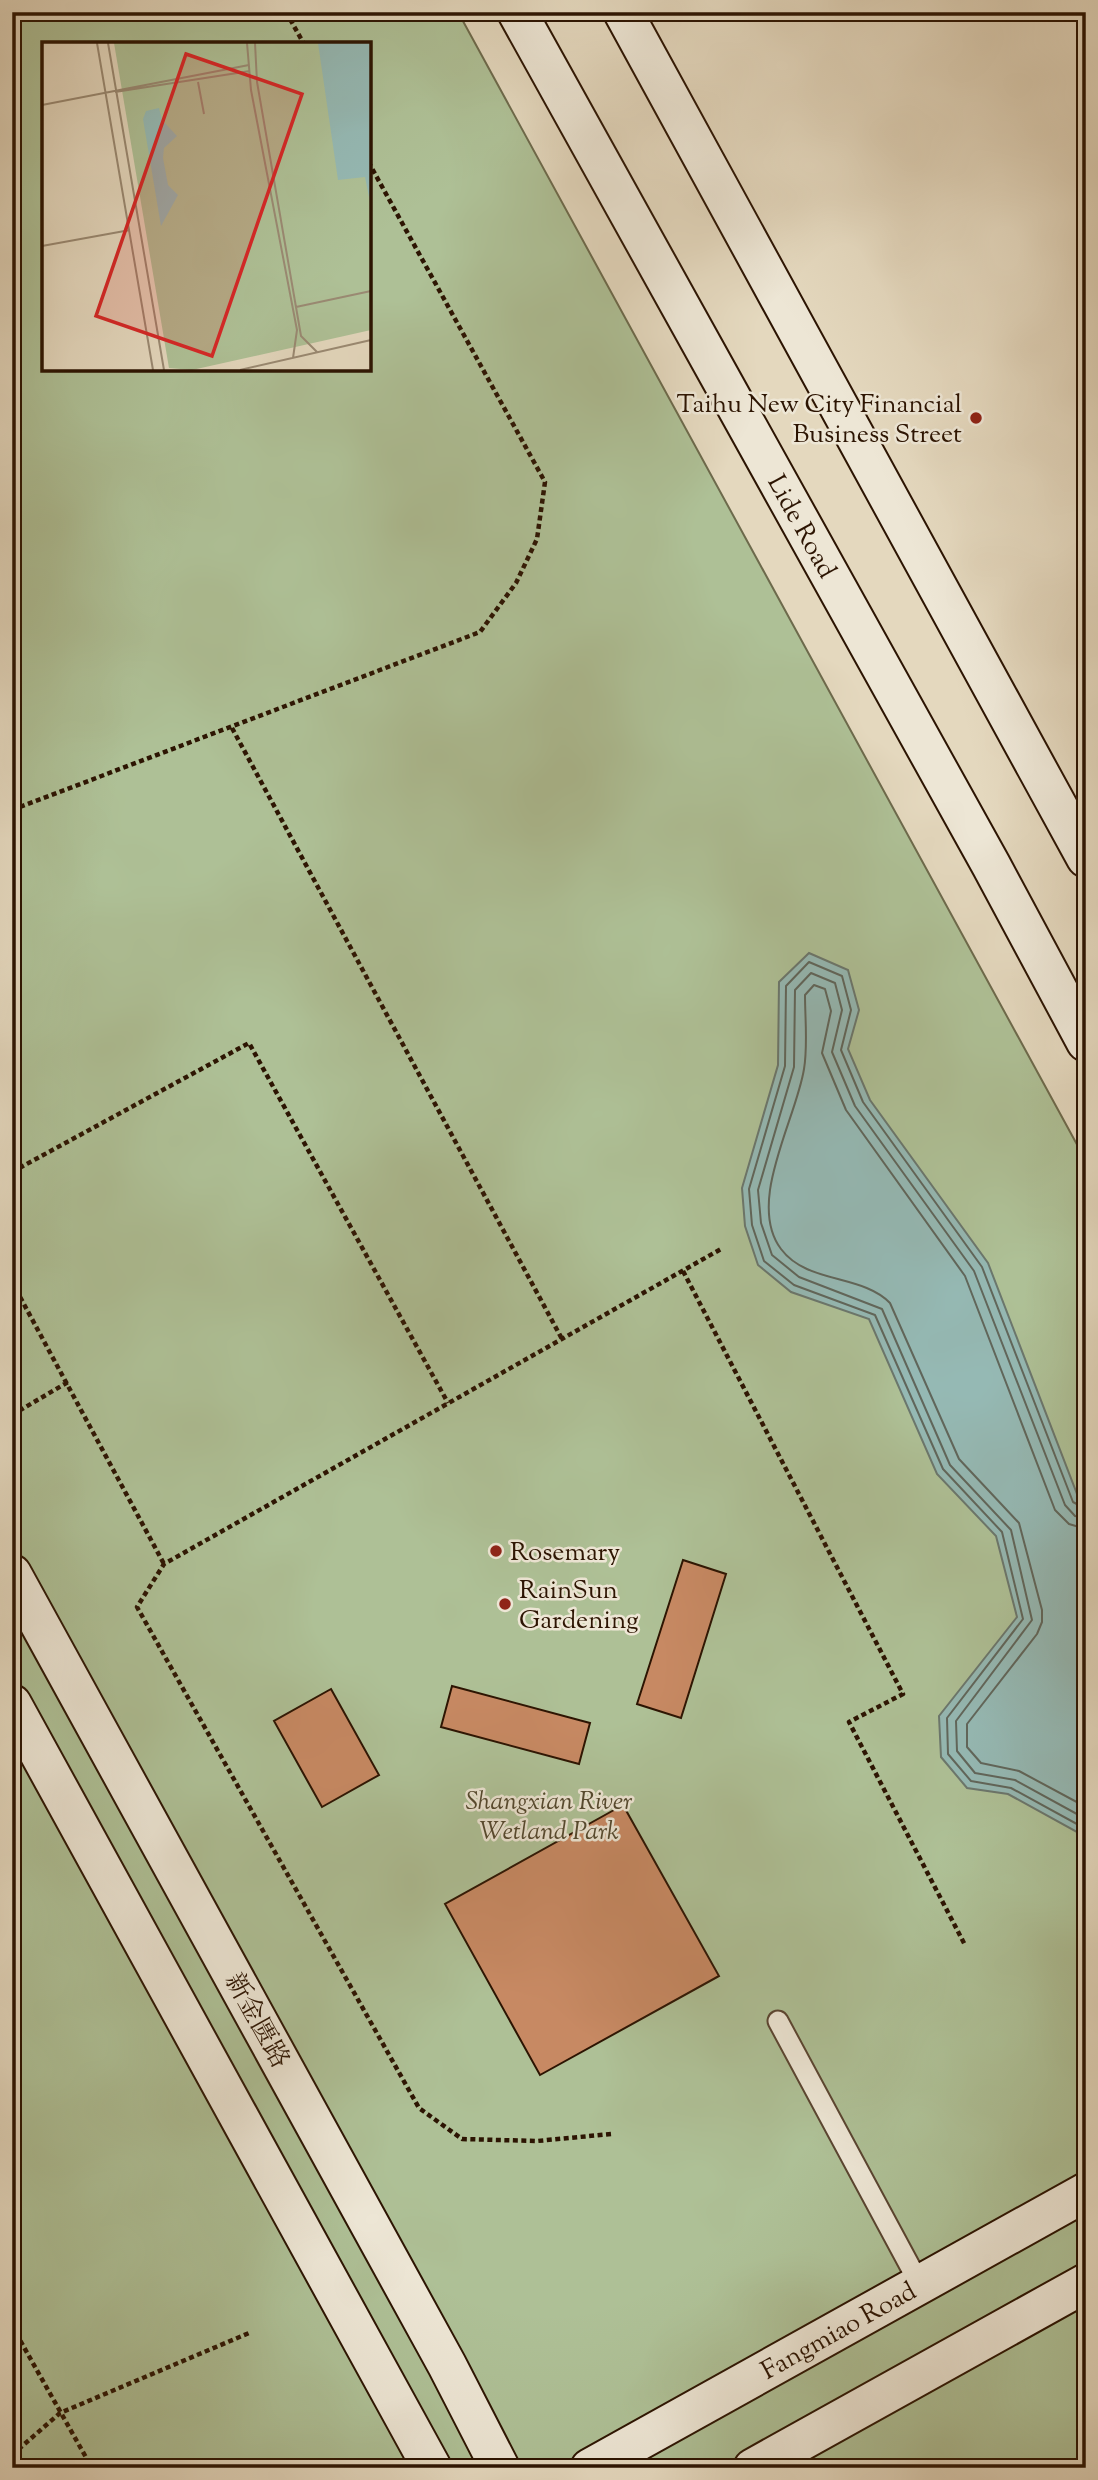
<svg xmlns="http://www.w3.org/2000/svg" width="1098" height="2480" viewBox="0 0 1098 2480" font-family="'Sorts Mill Goudy','Noto Serif SC',serif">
  <rect width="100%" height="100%" fill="#e4d8be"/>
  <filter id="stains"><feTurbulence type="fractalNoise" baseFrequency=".00286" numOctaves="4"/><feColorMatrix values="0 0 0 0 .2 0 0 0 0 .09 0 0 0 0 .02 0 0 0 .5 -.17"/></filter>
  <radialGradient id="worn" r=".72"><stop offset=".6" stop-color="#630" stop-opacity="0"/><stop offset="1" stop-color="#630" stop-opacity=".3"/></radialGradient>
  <!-- green -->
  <path fill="#aec096" stroke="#6d6a4c" stroke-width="2" fill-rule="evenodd" d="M 12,12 L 458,12 L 1086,1161 L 1086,2468 L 12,2468 ZM 44,44 L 369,44 L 369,369 L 44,369 Z"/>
  <!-- water -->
  <path fill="#95b9b4" stroke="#6b776d" stroke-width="2" d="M 809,953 L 848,970 L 859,1010 L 848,1049 L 870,1100 L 988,1263 L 1079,1499 L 1086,1504 L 1086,1837 L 1008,1794 L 967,1788 L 941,1757 L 939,1716 L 1017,1617 L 996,1536 L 937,1474 L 869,1319 L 791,1292 L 758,1265 L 745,1226 L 742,1188 L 778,1065 L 779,982 Z"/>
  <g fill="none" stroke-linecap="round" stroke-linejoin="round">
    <!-- shore -->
    <path stroke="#60665b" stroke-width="2" d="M 1086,1509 L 1073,1502 L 982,1267 L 863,1102 L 841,1050 L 851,1010 L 842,976 L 809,962 L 786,986 L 785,1066 L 749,1189 L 752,1225 L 764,1261 L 794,1285 L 875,1315 L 943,1469 L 1002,1532 L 1023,1619 L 947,1718 L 948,1754 L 971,1781 L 1011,1788 L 1086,1829
      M 1086,1518 L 1075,1516 L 1065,1505 L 974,1271 L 855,1106 L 832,1052 L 842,1010 L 835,983 L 811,973 L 795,990 L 794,1067 L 758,1190 L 761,1223 L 772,1255 L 799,1277 L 882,1309 L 950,1465 L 1011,1530 L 1032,1620 L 956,1721 L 957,1751 L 975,1773 L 1015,1780 L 1086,1819
      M 1086,1529 L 1069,1524 L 1055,1510 L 965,1276 L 846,1110 L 822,1053 L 831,1011 L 825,989 L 814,985 L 805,995 C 805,1019 808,1046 804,1069 C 796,1120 746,1202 781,1249 C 807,1284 862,1274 890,1303 L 959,1459 L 1019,1523 L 1042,1610 L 1042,1622 L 1037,1634 L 967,1724 L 967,1747 L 981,1763 L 1019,1771 L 1086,1807"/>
  </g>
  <!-- building -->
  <path fill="#c78963" stroke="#2c1402" stroke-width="2" d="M 683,1560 L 726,1574 L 681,1718 L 637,1704 Z
    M 452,1686 L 590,1723 L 579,1764 L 441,1727 Z
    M 331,1689 L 379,1775 L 322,1807 L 274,1721 Z
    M 623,1805 L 719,1976 L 540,2075 L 445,1904 Z"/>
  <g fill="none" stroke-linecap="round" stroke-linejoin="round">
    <defs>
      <path id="lane" d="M 778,2021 L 919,2283"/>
      <g id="secondary">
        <path id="s1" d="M 517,12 L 991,865 L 1086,1042"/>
        <path d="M 623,12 L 1086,858"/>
        <path d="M 12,1574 L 447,2365 L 500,2468"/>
        <path d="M 12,1704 L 432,2468"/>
        <path id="s2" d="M 590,2468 L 1086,2192"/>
        <path d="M 753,2468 L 1086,2283"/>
      </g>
    </defs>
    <!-- lane casing -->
    <use href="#lane" stroke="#5a4531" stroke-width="23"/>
    <!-- secondary casing -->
    <use href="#secondary" stroke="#2c1402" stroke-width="42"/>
    <!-- path -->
    <path stroke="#2c1402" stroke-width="4.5" stroke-dasharray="5 3.5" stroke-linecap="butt" d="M 286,12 L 304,44
      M 12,18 L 22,12
      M 232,728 L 562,1339
      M 12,810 L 480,632 L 516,583 L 537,539 L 545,482 L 369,163
      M 12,1172 L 249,1043 L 448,1403
      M 683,1271 L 903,1694 L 849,1722 L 965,1945
      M 12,1282 L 164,1564
      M 12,1415 L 68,1382
      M 611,2134 L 537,2141 L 462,2139 L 419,2108 L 137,1607 L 164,1564 L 721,1249
      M 12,2326 L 92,2468
      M 12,2455 L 60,2413 L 249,2333"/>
    <!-- lane -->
    <use href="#lane" stroke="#ede6d5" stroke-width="19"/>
    <!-- secondary -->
    <use href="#secondary" stroke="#ede6d5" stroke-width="38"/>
  </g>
  <!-- markers -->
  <g fill="#8f2418" stroke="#ede6d5" stroke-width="2.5">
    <circle cx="976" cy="418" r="7"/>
    <circle cx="496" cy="1551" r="7"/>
    <circle cx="505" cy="1604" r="7"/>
  </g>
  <g text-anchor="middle" stroke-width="5" stroke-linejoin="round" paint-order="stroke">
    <!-- poi labels -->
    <g font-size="26" fill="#2c1402" stroke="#ede6d5" text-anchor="start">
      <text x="962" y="412" text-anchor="end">Taihu New City Financial<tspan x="962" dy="30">Business Street</tspan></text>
      <text x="510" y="1560">Rosemary</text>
      <text x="519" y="1598">RainSun<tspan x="519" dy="30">Gardening</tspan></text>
    </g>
    <!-- street labels -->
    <g font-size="26" fill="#2c1402" stroke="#ede6d5">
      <text dy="9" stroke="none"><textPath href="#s1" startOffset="588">Lide Road</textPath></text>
      <text transform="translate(258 2020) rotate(61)" y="9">新金匮路</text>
      <text dy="9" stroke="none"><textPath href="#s2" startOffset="284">Fangmiao Road</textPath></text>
    </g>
    <!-- park labels -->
    <g font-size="26" font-style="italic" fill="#53482e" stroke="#ede6d5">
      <text x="549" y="1809">Shangxian River<tspan x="549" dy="30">Wetland Park</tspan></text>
    </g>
  </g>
  <!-- overview -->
  <g transform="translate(42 42)">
    <rect width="329" height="329" fill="#e4d8be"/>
    <path d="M 72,1 L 329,1 L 329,288 L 150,328 L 127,326 Z" fill="#aec096"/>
    <path d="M 276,1 L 329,1 L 329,165 L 323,135 L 296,138 ZM 117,66 L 120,78 L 135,94 L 122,106 L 121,116 L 126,143 L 136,153 L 119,184 L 101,77 L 104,69 Z" fill="#95b9b4"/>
    <path fill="none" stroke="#9a8a73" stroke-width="2" d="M 55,1 L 111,328M 66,1 L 122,328M 205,1 L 209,48 L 255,288 L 251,316M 213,1 L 215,40 L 259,294 L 275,310M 156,40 L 162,72M 73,50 L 208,29M 0,63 L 207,23M 0,204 L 88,188M 254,265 L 329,249M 198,328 L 329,298"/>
    <path fill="#d62828" fill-opacity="0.15" stroke="#d62828" stroke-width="3.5" d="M 144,12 L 260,52 L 170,314 L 54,274 Z"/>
    <rect width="329" height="329" fill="none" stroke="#2c1402" stroke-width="3.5"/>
  </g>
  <!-- margin -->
  <rect width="1098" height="2480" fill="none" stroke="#e4d8be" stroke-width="42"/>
  <rect x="14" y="14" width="1070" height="2452" fill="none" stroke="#2c1402" stroke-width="3.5"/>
  <rect x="21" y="21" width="1056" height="2438" fill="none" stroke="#2c1402" stroke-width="2"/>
  <rect width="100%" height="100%" filter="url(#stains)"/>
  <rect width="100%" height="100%" fill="url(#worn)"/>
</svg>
